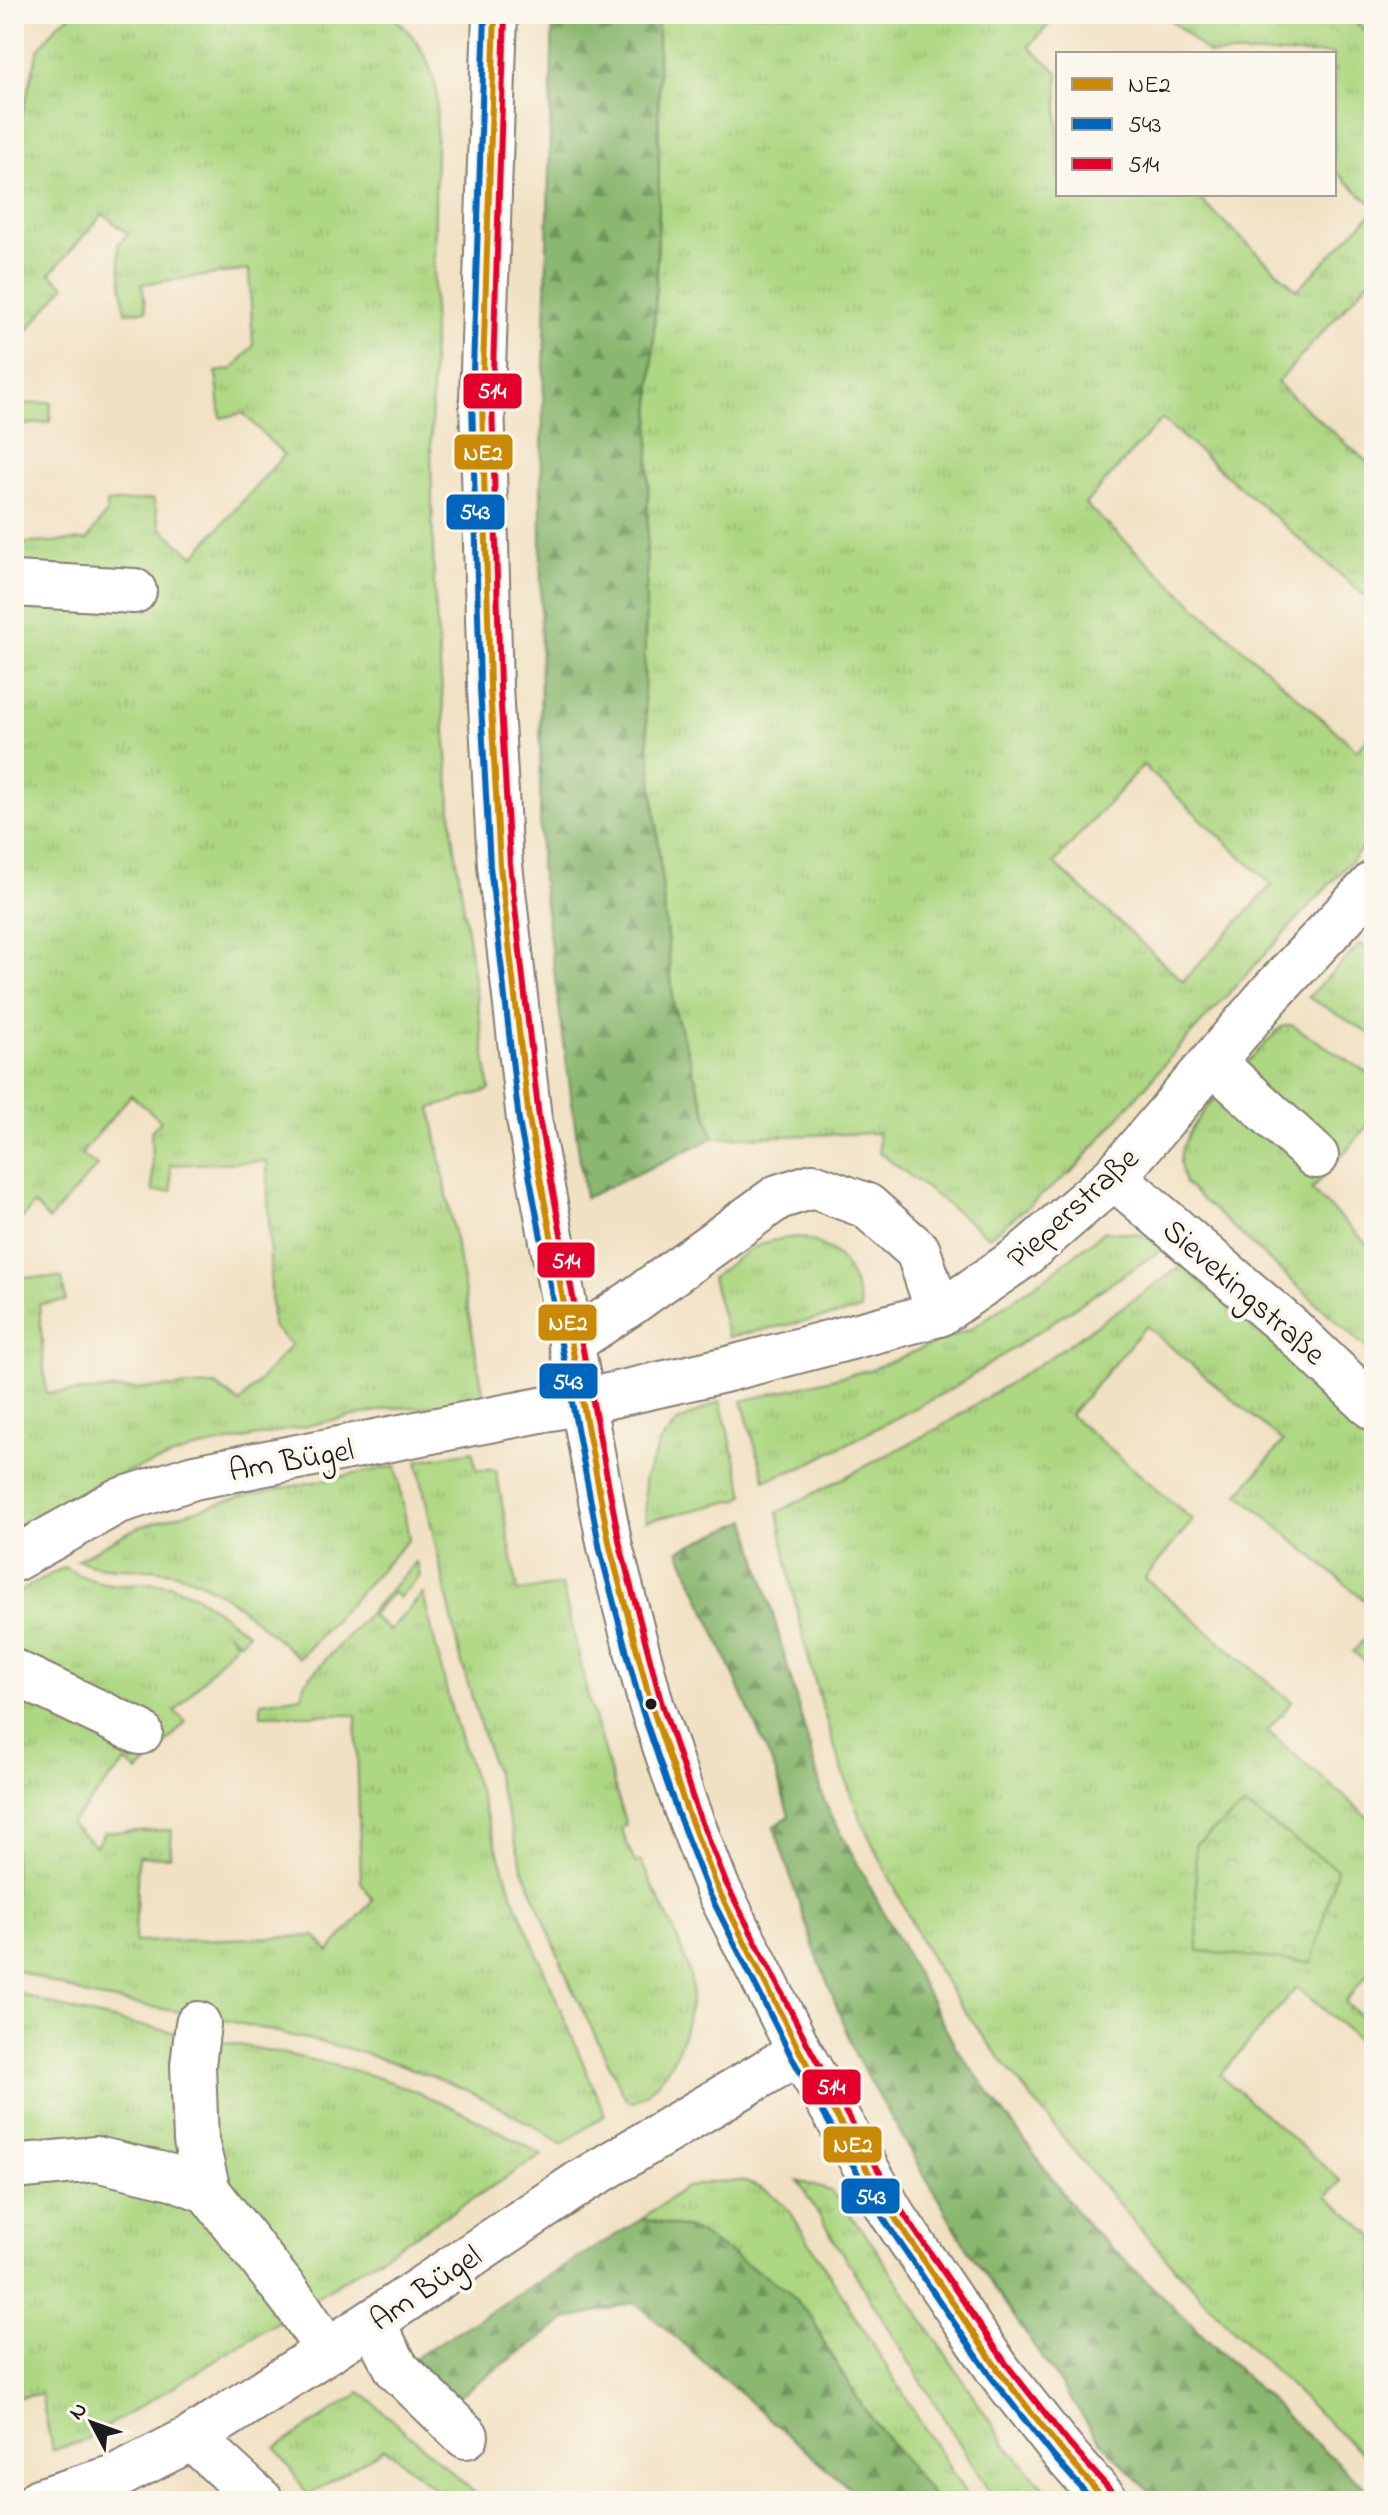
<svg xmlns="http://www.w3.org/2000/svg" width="1388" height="2515" viewBox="0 0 1388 2515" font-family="'Indie Flower',sans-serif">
  <defs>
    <pattern id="grass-tufts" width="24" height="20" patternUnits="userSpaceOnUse" patternTransform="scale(2)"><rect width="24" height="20" fill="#add782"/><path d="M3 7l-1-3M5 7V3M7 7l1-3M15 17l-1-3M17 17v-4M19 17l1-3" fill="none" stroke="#94b870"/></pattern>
    <pattern id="forest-firs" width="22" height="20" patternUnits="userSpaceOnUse" patternTransform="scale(2)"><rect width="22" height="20" fill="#8ab870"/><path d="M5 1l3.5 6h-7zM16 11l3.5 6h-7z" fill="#70955b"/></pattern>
    <pattern id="park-crowns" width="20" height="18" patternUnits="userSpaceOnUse" patternTransform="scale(2)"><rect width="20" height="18" fill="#add782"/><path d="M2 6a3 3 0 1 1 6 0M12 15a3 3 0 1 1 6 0" fill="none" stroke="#94b870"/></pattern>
  </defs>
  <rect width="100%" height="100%" fill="#fbf7ec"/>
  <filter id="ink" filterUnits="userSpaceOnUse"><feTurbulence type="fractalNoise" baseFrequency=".0125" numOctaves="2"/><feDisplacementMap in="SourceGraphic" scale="16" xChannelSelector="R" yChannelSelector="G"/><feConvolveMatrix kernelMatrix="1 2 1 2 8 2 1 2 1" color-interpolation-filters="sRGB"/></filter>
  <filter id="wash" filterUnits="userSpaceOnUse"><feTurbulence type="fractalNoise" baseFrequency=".006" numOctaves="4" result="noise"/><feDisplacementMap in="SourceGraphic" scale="32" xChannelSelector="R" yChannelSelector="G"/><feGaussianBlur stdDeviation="1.8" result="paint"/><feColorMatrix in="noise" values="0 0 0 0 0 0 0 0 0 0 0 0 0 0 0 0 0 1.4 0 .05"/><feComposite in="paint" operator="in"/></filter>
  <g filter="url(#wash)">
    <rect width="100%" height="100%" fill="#f1e1c3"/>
    <!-- grass -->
    <path fill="url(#grass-tufts)" stroke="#647a4f" stroke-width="2" fill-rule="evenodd" d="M 73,14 L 389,14 C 416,33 429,59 437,91 L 431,449 L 434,587 L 453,834 L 490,1090 L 431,1108 L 484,1397 L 422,1407 L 392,1408 L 191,1450 L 102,1481 L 14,1528 L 14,1284 L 20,1277 L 62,1278 L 66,1301 L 39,1304 L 46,1393 L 216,1385 L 240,1403 L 291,1345 L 272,1326 L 267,1161 L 170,1165 L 172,1191 L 153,1192 L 151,1131 L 161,1121 L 131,1095 L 81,1154 L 97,1166 L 49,1220 L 34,1204 L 14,1228 L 14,544 L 87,540 L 107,512 L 107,503 L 153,499 L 161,528 L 194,556 L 284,455 L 243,413 L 221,418 L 216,372 L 233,369 L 253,346 L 249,270 L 142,284 L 146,311 L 125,312 L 118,244 L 128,234 L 103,214 L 50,274 L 65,286 L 22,337 L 14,330 L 14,148 L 38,50 L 59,23 Z
      M 658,14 L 1058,14 L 1029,47 L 1058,72 L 1058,194 L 1194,194 L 1297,290 L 1374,211 L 1374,275 L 1277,383 L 1374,468 L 1374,604 L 1162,419 L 1085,504 L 1212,621 L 1357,750 L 1374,731 L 1374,836 L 1173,1054 L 1075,1169 L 989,1237 L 879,1152 L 878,1133 L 714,1138 L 674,1009 L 644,695 L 649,453 L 659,213 ZM 1143,765 L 1272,885 L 1183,981 L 1054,863 Z
      M 1164,14 L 1346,14 L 1367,33 L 1374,26 L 1374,206 L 1334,170 L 1334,54 L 1209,54 Z
      M 51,402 L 50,422 L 14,426 L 14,405 Z
      M 1361,944 L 1374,956 L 1374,1036 L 1308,997 Z
      M 1292,1025 L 1374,1077 L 1374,1119 L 1311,1190 L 1374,1250 L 1374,1355 L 1185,1184 C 1183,1177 1180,1167 1180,1160 C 1183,1120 1254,1057 1281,1027 Z
      M 1105,1231 L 1140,1234 L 1164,1248 L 955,1387 L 803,1467 L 765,1480 L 742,1401 L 872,1369 L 972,1328 L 1045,1278 Z
      M 798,1237 C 839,1246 854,1270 861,1310 L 728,1337 L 712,1278 C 744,1252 756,1240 798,1237 Z
      M 1182,1266 L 1303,1370 L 1374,1436 L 1374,1608 L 1239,1494 L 1283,1442 L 1146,1326 L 1070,1415 L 1193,1520 L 1145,1578 L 1292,1702 L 1267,1731 L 1374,1822 L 1374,1967 L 1345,2002 L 1374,2028 L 1374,2053 L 1297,1987 L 1220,2075 L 1341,2181 L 1327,2197 L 1374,2236 L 1374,2464 C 1260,2363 1157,2254 1062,2136 C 1023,2087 983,2039 948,1987 C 924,1950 905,1909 886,1870 C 877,1852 867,1834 859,1815 C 821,1718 795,1615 778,1512 L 937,1429 L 1050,1357 Z
      M 720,1401 L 745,1495 L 737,1500 L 646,1521 L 644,1480 L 659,1444 L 676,1423 Z
      M 472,1451 L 477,1470 L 496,1470 L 518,1591 L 562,1585 L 590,1704 L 626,1825 L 621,1829 L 635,1863 L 641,1861 C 657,1897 687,1950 692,1987 C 693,1994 690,2004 689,2011 C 683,2045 666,2086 632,2102 L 626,2099 L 571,1986 L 524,1871 L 462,1664 L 417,1461 Z
      M 396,1466 L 409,1539 L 299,1658 C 262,1627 224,1586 176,1573 C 143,1564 110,1574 77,1560 L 136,1528 L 243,1496 Z
      M 416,1562 L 420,1576 L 399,1598 L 393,1592 L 371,1615 L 389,1631 L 423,1594 L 452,1712 L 513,1896 L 605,2115 L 562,2144 L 533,2125 L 469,2091 L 402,2065 L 345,2048 L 216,2018 L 92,1997 L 14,1969 L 14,1595 L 64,1567 C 83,1578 101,1585 123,1585 C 141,1584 156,1581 173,1586 C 200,1594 225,1618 248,1633 L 240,1642 L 228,1633 L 236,1642 L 175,1712 L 186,1722 L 138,1772 L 126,1762 L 70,1824 L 96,1846 L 104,1832 L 172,1830 L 170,1857 L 138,1856 L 135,1942 L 315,1936 L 329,1952 L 373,1900 L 361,1882 L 356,1715 L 261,1715 L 261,1702 L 302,1696 L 304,1683 Z
      M 1374,1627 L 1374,1668 L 1353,1652 Z
      M 14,1991 C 79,2017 147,2026 215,2040 C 272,2052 333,2062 388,2081 C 442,2100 492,2126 542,2155 L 183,2381 L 81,2442 L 52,2450 L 41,2394 L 14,2398 Z
      M 741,2181 C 764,2187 776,2195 791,2213 L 970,2501 L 937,2501 L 866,2412 L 827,2349 L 813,2319 L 739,2260 L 694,2230 L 642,2219 L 684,2188 L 711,2182 Z
      M 798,2181 L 831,2191 L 872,2243 L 1004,2442 L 1055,2501 L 995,2501 Z
      M 361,2392 L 484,2501 L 449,2501 L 385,2448 L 308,2495 L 276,2448 Z"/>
    <!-- forest -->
    <path fill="url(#forest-firs)" stroke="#536a46" stroke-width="2" d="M 553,14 L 658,14 L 659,213 L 649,453 L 644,695 L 674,1009 L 714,1138 L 585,1198 L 540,867 L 541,490 Z
      M 747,1520 L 825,1803 L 955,2046 L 1081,2218 L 1297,2426 L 1374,2496 L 1374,2501 L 1159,2501 L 1099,2440 L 966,2247 L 856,2056 L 815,1951 L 774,1827 L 789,1816 L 775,1770 L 679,1550 Z
      M 642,2219 L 694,2230 L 787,2290 L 813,2319 L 827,2349 L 866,2412 L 937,2501 L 864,2501 L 635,2302 L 566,2320 L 454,2399 L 414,2358 Z"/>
    <!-- park -->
    <path fill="url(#park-crowns)" stroke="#647a4f" stroke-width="2" d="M 1346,14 L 1374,14 L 1374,26 L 1368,33 Z
      M 1245,1806 L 1337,1869 L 1312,1963 L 1198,1951 L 1195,1845 Z"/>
  </g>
  <g filter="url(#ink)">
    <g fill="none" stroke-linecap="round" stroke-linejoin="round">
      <defs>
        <path id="minor" d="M 495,14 L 482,400 L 490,687 L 500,865 L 529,1119 L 610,1547 L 651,1704 L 686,1808 L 717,1887 L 800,2052 L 891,2212 L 999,2371 L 1062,2451 L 1106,2501
          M 14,584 L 134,591
          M 1213,1062 L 1316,1156
          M 1114,1177 L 1291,1329 L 1374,1408
          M 571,1343 L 631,1303 L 778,1197 L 813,1186 L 867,1206 L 918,1251 L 939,1314
          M 14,1559 L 116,1502 L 194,1477 L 582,1402 L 724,1370 L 939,1314 L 1020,1258 L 1114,1177 L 1271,993 L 1374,883
          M 14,1672 L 140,1732
          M 198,2024 L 193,2065 L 196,2141 L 208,2191 L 299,2308 L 328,2351
          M 14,2167 L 96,2159 L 172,2177 L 208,2191
          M 372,2322 L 397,2369 L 466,2436
          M 192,2438 L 261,2501
          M 39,2501 L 115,2477 L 192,2438 L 372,2322 L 581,2182 L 800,2052"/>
      </defs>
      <!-- minor casing -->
      <use href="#minor" stroke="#867e70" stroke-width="48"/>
      <!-- minor -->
      <use href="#minor" stroke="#fff" stroke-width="44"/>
      <defs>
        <path id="bus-1" d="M 495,14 L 482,400 L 490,687 L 500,865 L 529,1119 L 610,1547 L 651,1704 L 686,1808 L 717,1887 L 800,2052 L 891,2212 L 999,2371 L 1062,2451 L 1106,2501"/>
        <path id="bus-2" d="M 485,14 L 472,400 L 480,687 L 490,866 L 519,1121 L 600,1550 L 641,1707 L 677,1812 L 708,1891 L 791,2056 L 883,2218 L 991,2377 L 1054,2457 L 1093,2501"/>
        <path id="bus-3" d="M 505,14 L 492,400 L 500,687 L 510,864 L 539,1118 L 620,1545 L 661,1701 L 695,1805 L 726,1883 L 809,2047 L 899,2207 L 1007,2365 L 1070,2445 L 1114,2494"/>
      </defs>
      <!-- bus-1 casing -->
      <use href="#bus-1" stroke="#fbf7ec" stroke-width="12"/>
      <!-- bus-2 casing -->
      <use href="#bus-2" stroke="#fbf7ec" stroke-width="12"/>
      <!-- bus-3 casing -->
      <use href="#bus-3" stroke="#fbf7ec" stroke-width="12"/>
      <!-- bus-1 -->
      <use href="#bus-1" stroke="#cb8a06" stroke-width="6"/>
      <!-- bus-2 -->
      <use href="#bus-2" stroke="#0065bd" stroke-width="6"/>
      <!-- bus-3 -->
      <use href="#bus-3" stroke="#e4002b" stroke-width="6"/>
    </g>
  </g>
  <!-- markers -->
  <circle fill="#1c1c1c" stroke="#fbf7ec" stroke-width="3" cx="651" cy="1704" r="7"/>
  <g text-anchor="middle" stroke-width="8" stroke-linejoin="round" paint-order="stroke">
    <!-- street labels -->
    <g font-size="32" fill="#1c1c1c" stroke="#fbf7ec">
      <text transform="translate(1072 1207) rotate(-42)" y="11">Pieperstraße</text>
      <text transform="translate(1245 1291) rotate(41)" y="11">Sievekingstraße</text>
      <text transform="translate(291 1459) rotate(-10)" y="11">Am Bügel</text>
      <text transform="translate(425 2287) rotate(-34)" y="11">Am Bügel</text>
    </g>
  </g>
  <g stroke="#fbf7ec" stroke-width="3">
    <rect x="462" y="372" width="61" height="38" rx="8" fill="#e4002b"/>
    <rect x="453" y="433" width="61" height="38" rx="8" fill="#cb8a06"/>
    <rect x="445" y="493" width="61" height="38" rx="8" fill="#0065bd"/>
    <rect x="536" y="1241" width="60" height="38" rx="8" fill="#e4002b"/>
    <rect x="537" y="1303" width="61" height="39" rx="8" fill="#cb8a06"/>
    <rect x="538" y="1362" width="61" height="38" rx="8" fill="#0065bd"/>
    <rect x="801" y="2068" width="61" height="38" rx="8" fill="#e4002b"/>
    <rect x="822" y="2125" width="61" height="39" rx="8" fill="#cb8a06"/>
    <rect x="840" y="2177" width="61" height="38" rx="8" fill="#0065bd"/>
  </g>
  <g font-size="22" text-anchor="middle" font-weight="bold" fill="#fff">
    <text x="492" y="398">514</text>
    <text x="483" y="460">NE2</text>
    <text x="475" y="519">543</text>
    <text x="566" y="1268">514</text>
    <text x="568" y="1330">NE2</text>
    <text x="568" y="1389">543</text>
    <text x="831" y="2094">514</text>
    <text x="853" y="2152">NE2</text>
    <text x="871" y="2204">543</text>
  </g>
  <!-- margin -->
  <rect width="1388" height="2515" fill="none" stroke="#fbf7ec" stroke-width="48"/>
  <!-- legend -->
  <rect x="1056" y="52" width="280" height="144" fill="#fbf7ec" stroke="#a29f99" stroke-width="2"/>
  <rect x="1072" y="78" width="40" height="12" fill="#cb8a06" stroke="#a29f99" stroke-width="2"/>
  <text x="1128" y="92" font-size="24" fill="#1c1c1c">NE2</text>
  <rect x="1072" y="118" width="40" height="12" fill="#0065bd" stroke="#a29f99" stroke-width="2"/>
  <text x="1128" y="132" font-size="24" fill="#1c1c1c">543</text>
  <rect x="1072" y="158" width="40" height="12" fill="#e4002b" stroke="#a29f99" stroke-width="2"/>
  <text x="1128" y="172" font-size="24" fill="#1c1c1c">514</text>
  <!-- north arrow -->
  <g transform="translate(92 2423) rotate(311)" stroke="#fbf7ec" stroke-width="6" paint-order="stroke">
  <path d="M0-6L14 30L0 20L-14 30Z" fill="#1c1c1c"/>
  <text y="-12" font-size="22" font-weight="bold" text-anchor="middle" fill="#1c1c1c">N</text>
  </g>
</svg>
